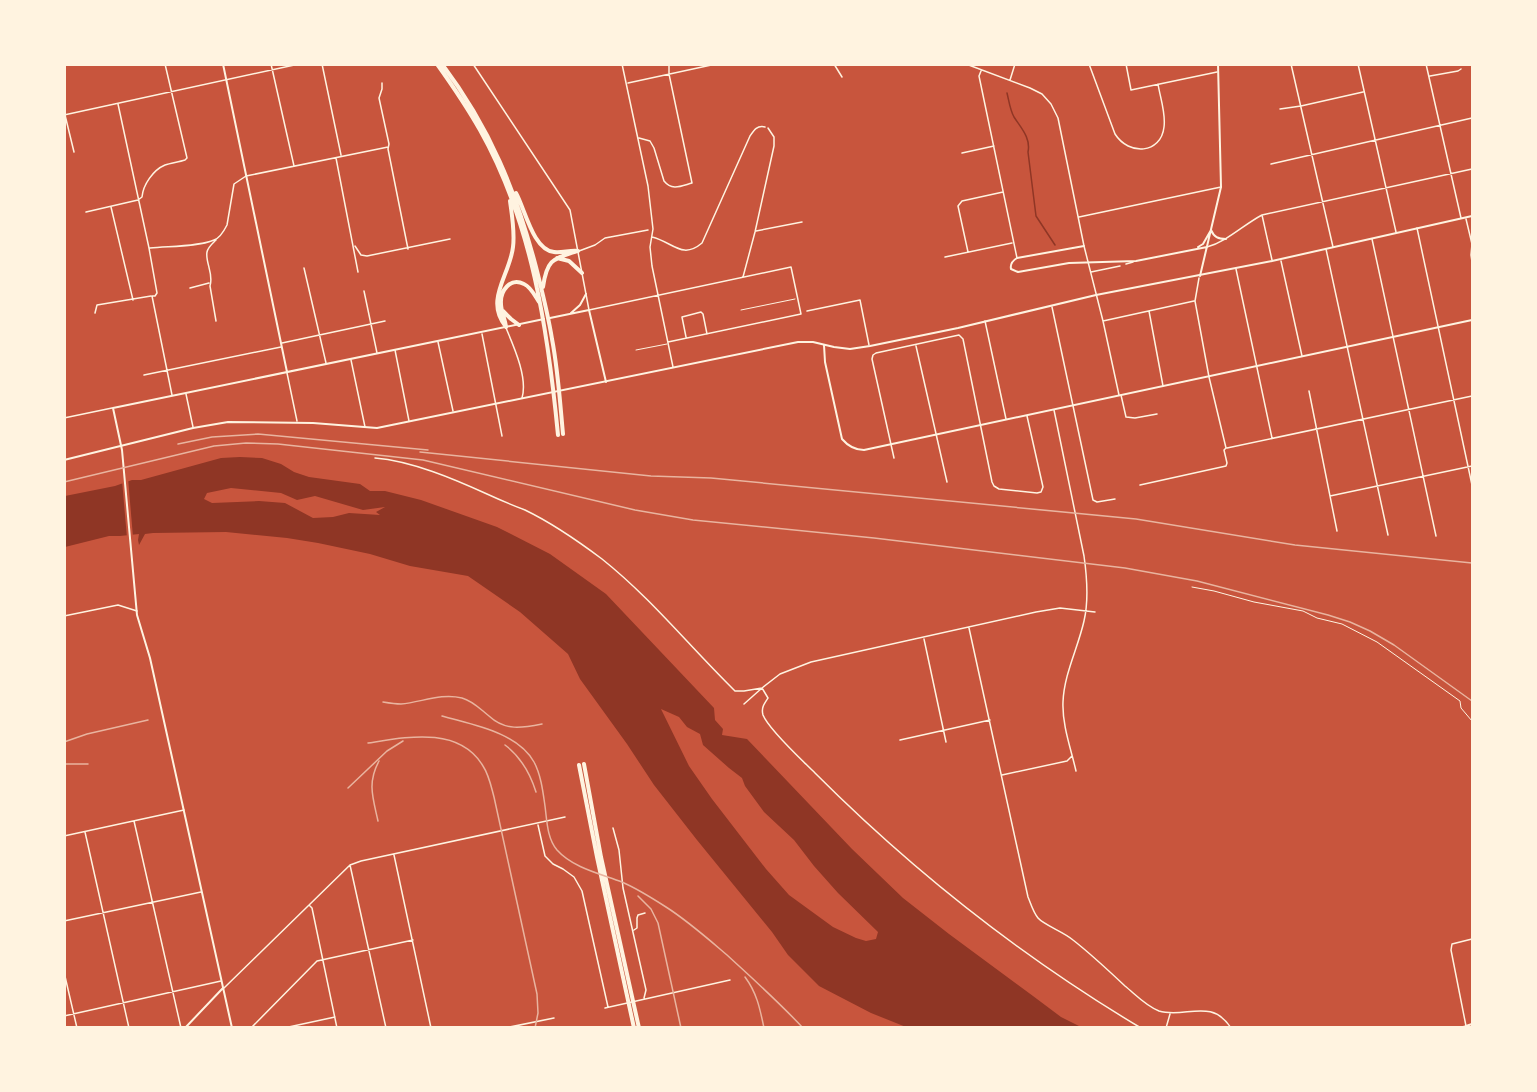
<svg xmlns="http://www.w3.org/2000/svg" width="1537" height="1092" viewBox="0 0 1537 1092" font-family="Roboto,sans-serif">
  <rect width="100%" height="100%" fill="#c8553d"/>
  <!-- water -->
  <path fill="#8f3625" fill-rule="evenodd" d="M 240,457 L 262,458 L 281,464 L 294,472 L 309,477 L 360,484 L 370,491 L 385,491 L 421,500 L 497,527 L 550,554 L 606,594 L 714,708 L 715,720 L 723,729 L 722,735 L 747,739 L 852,849 L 903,898 L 949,934 L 1033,996 L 1061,1017 L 1081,1027 L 906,1027 L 871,1013 L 819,986 L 788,955 L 772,932 L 697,840 L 654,785 L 627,744 L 580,679 L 568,654 L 520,612 L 468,576 L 410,566 L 370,554 L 318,543 L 287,538 L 226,532 L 153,533 L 145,534 L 139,545 L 138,540 L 139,534 L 120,536 L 109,536 L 65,547 L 65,496 L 115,486 L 132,480 L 141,480 L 221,458 ZM 231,488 L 281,493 L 297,500 L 315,496 L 363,510 L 385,507 L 376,512 L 380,515 L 349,513 L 333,517 L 313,518 L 285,503 L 259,501 L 212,503 L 204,499 L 207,493 ZM 661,709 L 679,717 L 687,727 L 700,734 L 703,745 L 729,768 L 742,778 L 745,786 L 764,812 L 794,840 L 814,866 L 838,893 L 878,932 L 876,939 L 866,941 L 856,938 L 833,927 L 789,895 L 766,869 L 712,799 L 689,766 Z"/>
  <!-- pier -->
  <path fill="#c8553d" d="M 128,478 L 133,537 L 127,538 L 122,480 Z"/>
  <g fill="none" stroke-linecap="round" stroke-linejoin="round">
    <!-- stream -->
    <path stroke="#8f3625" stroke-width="1.5" d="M 1007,93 C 1009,101 1010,110 1014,117 C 1021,128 1031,138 1028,152 L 1036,216 L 1055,245"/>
    <!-- service -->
    <path stroke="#fff3e0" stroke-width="1" d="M 741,310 L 795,299
      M 636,350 L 667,344
      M 1192,587 L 1214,591 L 1254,602 L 1303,611 L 1317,618 L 1342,624 L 1377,642 L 1460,701 L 1461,708 L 1472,721"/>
    <!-- minor -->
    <path stroke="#fff3e0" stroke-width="1.5" d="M 271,64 L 294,166
      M 322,64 L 341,155
      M 473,64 L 570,210 L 589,310 L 791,267 L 801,314 L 668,342
      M 622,64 L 648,186 L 653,229 L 650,247 L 652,266 L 673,367
      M 834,64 L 842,77
      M 966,64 L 1030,88 L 1042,94 L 1051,104 L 1058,118 L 1084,246 L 1103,321 L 1119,395
      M 1089,64 L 1115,134 C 1129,156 1161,154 1164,127 C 1166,113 1160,97 1158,84
      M 1126,64 L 1131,90 L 1217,72
      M 1291,64 L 1333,247
      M 1358,64 L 1396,232
      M 1426,64 L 1461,218
      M 981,71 L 979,76 L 1017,258
      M 1430,76 L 1458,71 L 1461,69
      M 1010,80 L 1015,64
      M 382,83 L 382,89 L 379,98 L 389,144 L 388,149 L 408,249
      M 628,83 L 716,64
      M 118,104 L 149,248 L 157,293 L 155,296 L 152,296 L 172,395
      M 1280,109 L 1301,106 L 1363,92
      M 64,115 L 299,64
      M 65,115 L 74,152
      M 639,138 L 650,141 L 654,148 L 664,181 C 672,191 681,186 692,183 L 669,74 L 669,64
      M 962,153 L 994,146
      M 336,158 L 358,272
      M 1271,164 L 1472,118
      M 111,207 L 133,300
      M 86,212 L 138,200 L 142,197 C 143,185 153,170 165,165 C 171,163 179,162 185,160 L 187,158 L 165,64
      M 1262,215 L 1272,260
      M 1079,217 L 1221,187
      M 1466,219 L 1472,244 L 1471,255 L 1472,262
      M 1417,228 L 1472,485
      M 756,231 L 802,222
      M 652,237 C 673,242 682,260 702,243 L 750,136 C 754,130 757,125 765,127
      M 1372,239 L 1436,536
      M 216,240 C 213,243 208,247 207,252 C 205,262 214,274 210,286 L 216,321
      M 355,246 L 361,255 L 367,256 L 450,239
      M 1207,247 C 1228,241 1243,225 1262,215 L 1472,169
      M 150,248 C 168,246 198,247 214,240 C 220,238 224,231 227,225 L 234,184 L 246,176 L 388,147
      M 1326,249 L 1388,535
      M 579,251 L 595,245 L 605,238 L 648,230
      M 968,252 L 958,206 L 962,201 L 1003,192
      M 945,257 L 1012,243
      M 1281,261 L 1302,356
      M 1126,264 L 1133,262
      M 304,268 L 326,363
      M 1236,269 L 1272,438
      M 1091,272 L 1120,266
      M 743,277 L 755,232 L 774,146 L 774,137 L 768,128
      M 190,288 L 209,283
      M 364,291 L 377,353
      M 1052,307 L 1093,500 L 1097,502 L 1115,499
      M 807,311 L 860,300 L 869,345
      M 1149,311 L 1163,386
      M 95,313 L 97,305 L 151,296
      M 985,321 L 1006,419
      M 1103,321 L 1194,301
      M 506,328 C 514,347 528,378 522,398
      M 482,334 L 502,436
      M 686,337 L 682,317 L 701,312 L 703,314 L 707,334
      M 438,342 L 453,411
      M 282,343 L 385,321
      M 916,346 L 947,482
      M 395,350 L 409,421
      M 351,360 L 365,427
      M 287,373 L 297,421
      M 144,375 L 281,347
      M 1309,391 L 1337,531
      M 186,394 L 193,427
      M 1121,395 L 1126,417 L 1135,418 L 1157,414
      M 1054,410 L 1084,556 C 1087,577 1089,600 1084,621 C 1078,648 1064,674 1063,702 C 1062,725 1071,749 1076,771
      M 64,418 L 112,408
      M 1227,448 L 1472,396
      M 375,458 C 412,461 454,479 487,494 C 500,500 512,505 525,510 C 552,523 578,541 602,559 C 651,598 690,647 735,691 L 744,691 L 762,688 L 768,698 C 764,704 761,708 763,715 C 769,730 802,760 815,773 C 912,870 1022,957 1141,1028
      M 894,458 L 872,359 L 873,355 L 876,353 L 959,335 L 963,339 L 992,482 L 994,486 L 999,489 L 1037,493 L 1041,492 L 1043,487 L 1027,416
      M 1140,485 L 1226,466 L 1227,463 L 1224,450 L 1226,448 L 1209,377 L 1195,301 L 1199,278
      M 1330,496 L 1472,466
      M 64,616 L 118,605 L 137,611
      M 969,628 L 1028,897 C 1031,904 1033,912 1038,918 C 1044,925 1064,932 1073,940 C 1091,954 1108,970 1125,986 C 1136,995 1146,1006 1159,1011 C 1185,1019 1211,997 1231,1028
      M 924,639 L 946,742
      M 744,704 L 762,688 L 780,674 L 811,662 L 1036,612 L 1060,608 L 1095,612
      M 900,740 L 990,720
      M 1002,775 L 1067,761 L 1072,756
      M 134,821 L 181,1028
      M 538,825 L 545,856 L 553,864 L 563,869 L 574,877 L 582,891 L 608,1007
      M 613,828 L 619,850 L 623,888 L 646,990 L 644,998
      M 85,832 L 129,1028
      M 64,836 L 184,810
      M 394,855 L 431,1028
      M 350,865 L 386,1028
      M 310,906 L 312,908 L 337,1028
      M 64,921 L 201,892
      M 634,930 L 637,928 L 637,918 L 638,915 L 645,913
      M 64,972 L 77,1028
      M 224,988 L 350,865 L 361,861 L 565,817
      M 605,1008 L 730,980
      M 64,1016 L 221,981
      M 251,1028 L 317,961 L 413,940
      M 284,1028 L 335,1017
      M 505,1028 L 554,1018
      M 1166,1028 L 1170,1014
      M 1458,1028 L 1466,1026 L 1451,950 L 1452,944 L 1472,939"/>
    <!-- tertiary -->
    <path stroke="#fff3e0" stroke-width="2" d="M 223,64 L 287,372
      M 1084,246 L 1017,258 C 1012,261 1010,264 1011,269 L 1018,272 L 1069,263 L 1136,261 L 1207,247
      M 1198,247 L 1203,244 L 1211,230 C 1214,237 1218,239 1226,239
      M 1200,276 L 1221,187 L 1218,64
      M 571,313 L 580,305 L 586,294
      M 550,318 L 589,310 L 606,382
      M 824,345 L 825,362 L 842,439 C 848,446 854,450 864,450 L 1472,320
      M 185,1028 L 223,988
      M 232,1028 L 150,658 L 137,615 L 122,450 L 113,408 L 544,319
      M 1467,1028 L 1466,1026 L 1472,1024"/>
    <!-- secondary -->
    <path stroke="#fff3e0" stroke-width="2" d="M 64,460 L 193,428 L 228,422 L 313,423 L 377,428 L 798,342 L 813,342 L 834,347 L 850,349 L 870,346 L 958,328 L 1096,295 L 1272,261 L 1472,216"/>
    <!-- motorway -->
    <path stroke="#fff3e0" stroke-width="4" d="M 437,64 C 452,85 467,107 480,130 C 532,222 548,331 558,435
      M 442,64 C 490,128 516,191 536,267 C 542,291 548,314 552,339 C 558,370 560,402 563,434
      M 516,193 C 525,209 533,250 554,252 C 562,253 570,250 578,251
      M 557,258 L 569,261 L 582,273
      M 543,287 C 547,259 553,259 577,251
      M 503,311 L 511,319 L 519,325
      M 506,327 C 484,300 510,275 513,247 C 515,232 512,216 510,201
      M 506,327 C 505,319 501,311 501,304 C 500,291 510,277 524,284 C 531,287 535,296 539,302
      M 584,764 L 601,857 L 639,1028
      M 579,765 L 597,857 L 634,1028"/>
    <!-- rail -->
    <path stroke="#e9b49f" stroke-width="1.5" d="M 178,444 L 212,437 L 258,434 L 428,450
      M 420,452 L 651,476 L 711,478 L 1136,519 L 1295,545 L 1472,563
      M 64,482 L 214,446 L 246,443 L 278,444 L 423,460 L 635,510 L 693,520 L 874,538 L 1125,568 L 1197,581 L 1328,615 L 1350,622 L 1370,631 L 1394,645 L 1472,701
      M 383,702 C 389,703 395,704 401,704 C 422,702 441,693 462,698 C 473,701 480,709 489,716 C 505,731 522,728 542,724
      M 442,716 C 473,725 517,732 534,762 C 541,775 543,792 545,806 C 547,821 547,838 557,850 C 573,868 601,874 622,882 C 638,889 652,898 666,907 C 688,921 707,938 727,955 C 753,979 779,1002 803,1028
      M 64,742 L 87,734 L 148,720
      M 368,743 C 407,737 459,726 483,766 C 489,775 491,786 494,797 L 537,994 L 538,1013 L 535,1028
      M 505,745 C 521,757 530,773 536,792
      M 64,764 L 88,764
      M 348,788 L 387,751 L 403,741
      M 378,821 C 373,798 367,783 379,761
      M 638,896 L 651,909 L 658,923 L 681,1028
      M 745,977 C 757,993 760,1009 764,1028"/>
  </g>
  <!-- border -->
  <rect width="1537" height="1092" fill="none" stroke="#fff3e0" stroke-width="132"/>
</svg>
